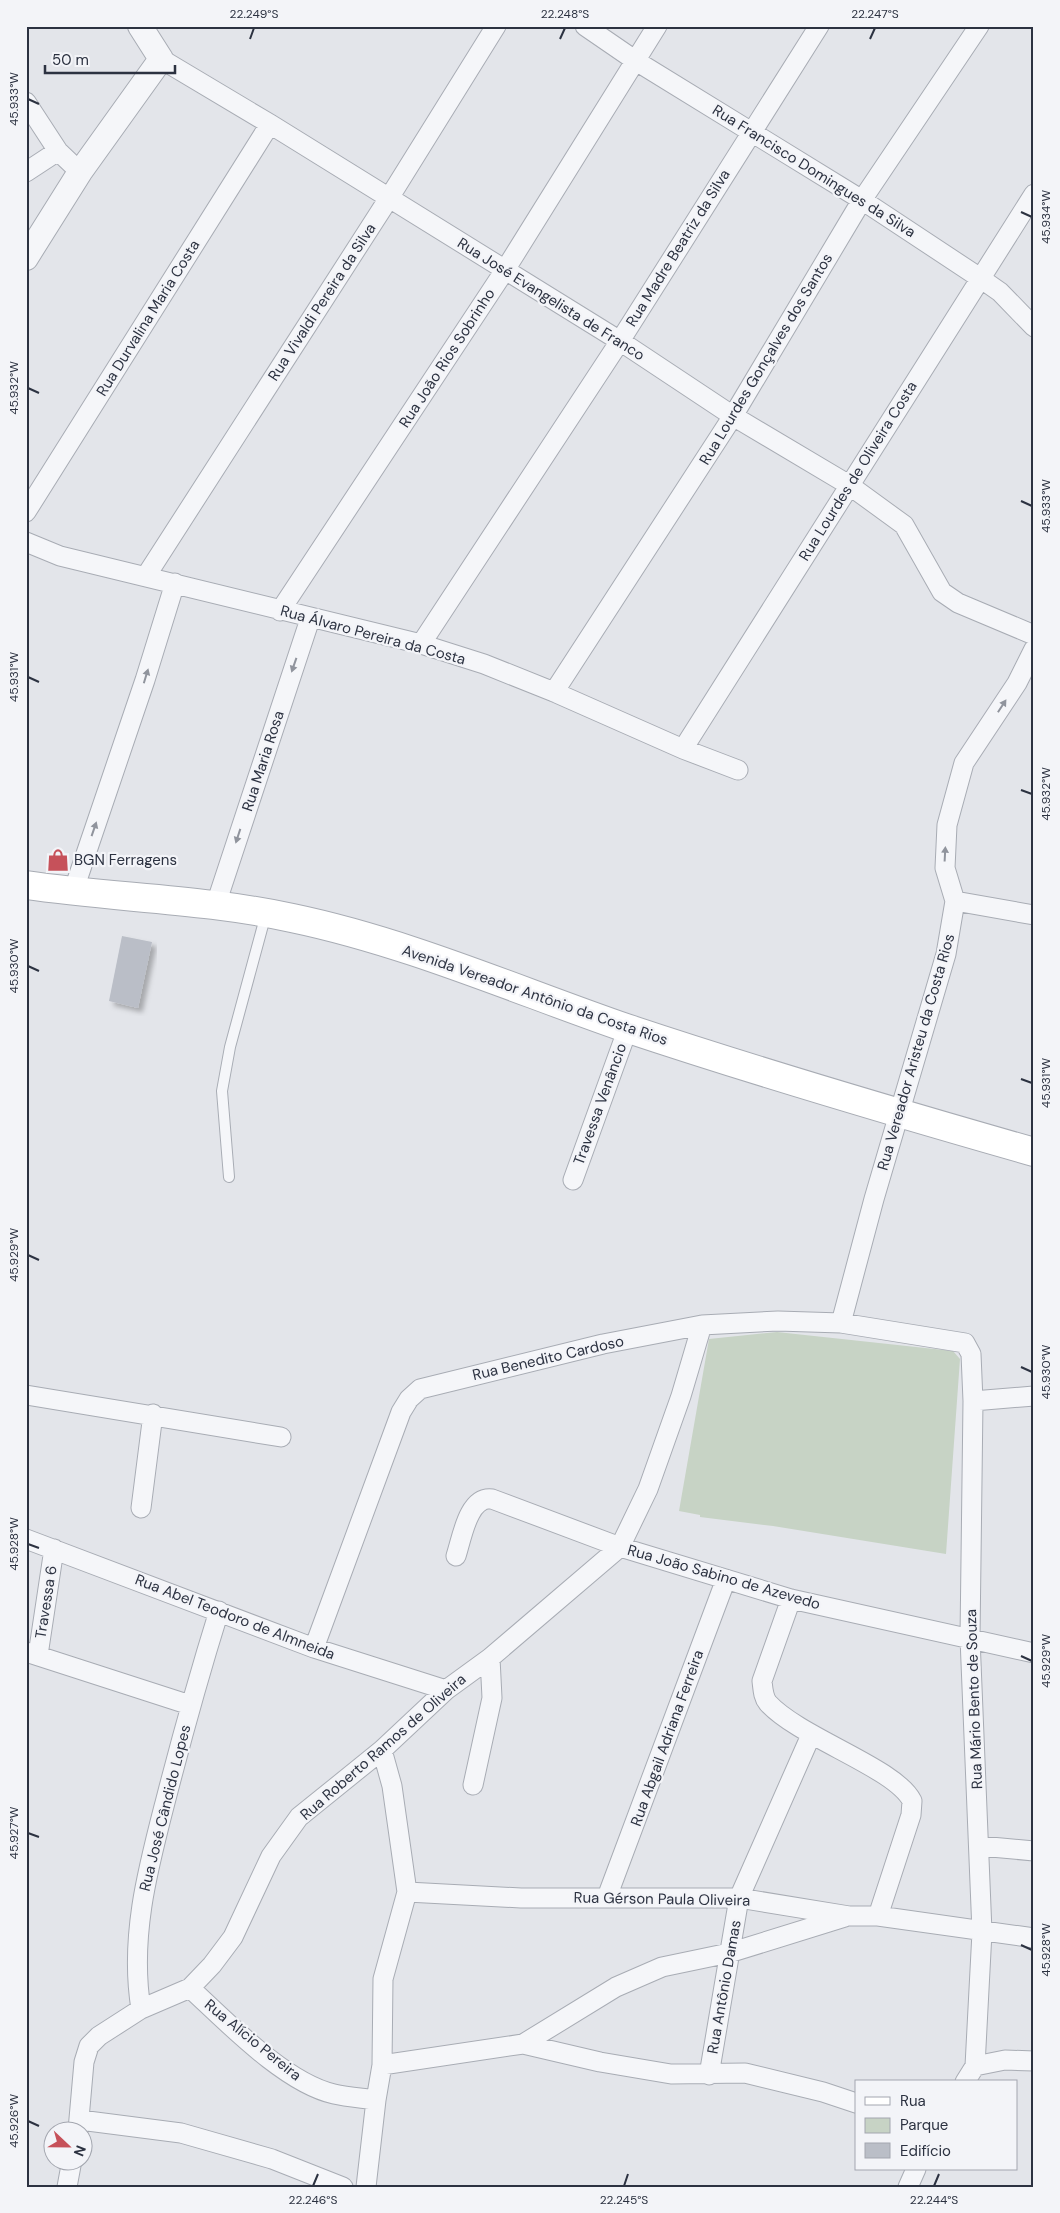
<svg xmlns="http://www.w3.org/2000/svg" width="1060" height="2213" viewBox="0 0 1060 2213" font-family="'DM Sans',sans-serif">
  <defs>
    <filter id="shadow"><feDropShadow dx="4.5" dy="4.5" stdDeviation="2.5" flood-color="#0004"/></filter>
  </defs>
  <rect width="100%" height="100%" fill="#e3e5ea"/>
  <!-- green -->
  <path fill="#c7d3c5" d="M 777,1332 L 953,1351 L 960,1359 L 946,1554 L 773,1526 L 700,1517 L 700,1515 L 679,1511 L 709,1339 Z"/>
  <!-- building -->
  <path fill="#babec7" filter="url(#shadow)" d="M 122,936 L 152,942 L 138,1008 L 109,1001 Z"/>
  <g fill="none" stroke-linecap="round" stroke-linejoin="round">
    <defs>
      <path id="service" d="M 229,1177 L 222,1091 L 230,1047 L 266,914"/>
      <path id="minor" d="M 585,26 L 636,61 L 862,200 L 980,278 L 1000,292 L 1034,327
        M 161,59 L 270,124 L 620,341 L 733,416 L 849,485 L 904,525 L 942,592 L 958,603 L 1034,635
        M 26,102 L 58,151 L 80,172
        M 26,172 L 58,151
        M 26,512 L 270,124
        M 26,542 L 60,556 L 421,644 L 484,664 L 554,692 L 683,749 L 738,770
        M 146,576 L 389,198 L 496,26
        M 280,611 L 505,270 L 657,26
        M 421,644 L 620,341 L 819,26
        M 554,692 L 733,416 L 862,200 L 979,26
        M 683,749 L 1034,194
        M 73,892 L 145,680 L 175,583
        M 955,901 L 1034,915
        M 216,904 L 310,619
        M 573,1180 L 628,1028
        M 841,1323 L 874,1199 L 946,954 L 955,901 L 945,868 L 947,825 L 964,763 L 1017,683 L 1034,649
        M 26,1395 L 281,1437
        M 973,1401 L 1034,1396
        M 141,1508 L 153,1414
        M 26,1539 L 314,1648 L 446,1690
        M 456,1556 C 462,1538 468,1496 492,1499 L 620,1547 L 791,1599 L 1034,1653
        M 791,1599 L 762,1681 C 763,1689 763,1697 768,1703 C 800,1738 896,1768 912,1801 L 911,1815 L 878,1916
        M 314,1648 L 401,1412 L 409,1399 L 420,1389 L 603,1344 L 702,1325 L 778,1321 L 841,1323 L 965,1343 L 971,1354 L 973,1401 L 970,1638 L 982,1932 L 975,2066
        M 26,1652 L 190,1705
        M 38,1655 L 54,1549
        M 473,1785 L 492,1698 L 490,1658
        M 980,1846 L 1034,1851
        M 407,1892 L 521,1898 L 739,1898 L 849,1916 L 878,1916 L 1034,1938
        M 607,1897 L 726,1579
        M 190,1988 C 227,2022 285,2083 334,2094 C 347,2097 362,2098 376,2100
        M 141,2009 C 129,1935 149,1865 167,1795 C 183,1733 200,1672 219,1611
        M 523,2044 L 616,1987 L 662,1967 L 729,1953 L 845,1917
        M 382,2065 L 523,2044 L 600,2062 L 671,2074 L 745,2073 L 823,2092 L 856,2103
        M 709,2075 L 739,1898 L 811,1735
        M 965,2082 L 975,2066 L 1005,2060 L 1034,2061
        M 80,2120 L 181,2133 L 272,2159 L 343,2187
        M 78,2130 L 84,2062 L 89,2046 L 99,2036 L 141,2009 L 190,1988 L 212,1965 L 233,1937 L 271,1856 L 299,1817 L 382,1750 L 446,1690 L 490,1658 L 620,1547 L 648,1489 L 681,1396 L 702,1325
        M 67,2187 L 72,2160
        M 366,2187 L 376,2100 L 382,2065 L 383,1979 L 407,1892 L 392,1786 L 382,1750
        M 908,2187 L 916,2169"/>
      <path id="tertiary" d="M 26,258 L 80,172 L 161,59 L 140,26"/>
      <path id="secondary" d="M 26,885 C 115,898 205,899 292,918 C 407,942 516,990 626,1028 C 761,1073 897,1113 1034,1152"/>
    </defs>
    <!-- service casing -->
    <use href="#service" stroke="#a8acb4" stroke-width="12"/>
    <!-- minor casing -->
    <use href="#minor" stroke="#a8acb4" stroke-width="21"/>
    <!-- tertiary casing -->
    <use href="#tertiary" stroke="#a8acb4" stroke-width="26"/>
    <!-- secondary casing -->
    <use href="#secondary" stroke="#a8acb4" stroke-width="30"/>
    <!-- service -->
    <use href="#service" stroke="#f5f6f9" stroke-width="10"/>
    <!-- minor -->
    <use href="#minor" stroke="#f5f6f9" stroke-width="19"/>
    <!-- tertiary -->
    <use href="#tertiary" stroke="#f5f6f9" stroke-width="24"/>
    <!-- secondary -->
    <use href="#secondary" stroke="#fff" stroke-width="28"/>
  </g>
  <!-- one-way arrows -->
  <defs><path id="oneway-solid" d="M-6-.8H1V-3.2L6.5 0L1 3.2V.8H-6Z" transform="scale(1.25)"/></defs>
  <g fill="#90949d">
    <use href="#oneway-solid" transform="translate(294 665) rotate(109)"/>
    <use href="#oneway-solid" transform="translate(146 676) rotate(-73)"/>
    <use href="#oneway-solid" transform="translate(1002 706) rotate(-57)"/>
    <use href="#oneway-solid" transform="translate(94 829) rotate(-71)"/>
    <use href="#oneway-solid" transform="translate(238 836) rotate(108)"/>
    <use href="#oneway-solid" transform="translate(945 854) rotate(-87)"/>
  </g>
  <!-- ticks -->
  <path fill="none" stroke="#2c3241" stroke-width="2" d="M 250,39 L 254,28M 560,39 L 565,28M 870,39 L 875,28M 28,99 L 39,104M 1021,212 L 1032,217M 28,388 L 39,393M 1021,501 L 1032,506M 28,677 L 39,682M 1021,790 L 1032,794M 28,966 L 39,971M 1021,1079 L 1032,1083M 28,1255 L 39,1260M 1021,1367 L 1032,1372M 28,1544 L 39,1548M 1021,1656 L 1032,1661M 28,1833 L 39,1837M 1021,1945 L 1032,1950M 28,2121 L 39,2126M 313,2186 L 318,2174M 624,2186 L 628,2174M 934,2186 L 939,2174"/>
  <!-- icons -->
  <defs>
    <symbol id="shop-bare" viewBox="-9 -9 18 18"><path d="M-5-2.5h2.3a2.7 3.5 0 0 1 5.4 0H5L5.5 6h-11ZM-1.5-2.5h3a1.5 2.3 0 0 0-3 0Z" fill="#c6515a" stroke="#f3f4f8" stroke-width="2.5" paint-order="stroke"/></symbol>
  </defs>
  <g fill-rule="evenodd">
    <use href="#shop-bare" x="42" y="844" width="32" height="32"/>
  </g>
  <g text-anchor="middle" stroke-width="4.5" stroke-linejoin="round" paint-order="stroke">
    <!-- street labels -->
    <g font-size="15" fill="#2c3241" stroke="#f3f4f8">
      <text transform="translate(814 171) rotate(32)" y="5">Rua Francisco Domingues da Silva</text>
      <text transform="translate(678 248) rotate(-58)" y="5">Rua Madre Beatriz da Silva</text>
      <text transform="translate(551 299) rotate(32)" y="5">Rua José Evangelista de Franco</text>
      <text transform="translate(322 302) rotate(-57)" y="5">Rua Vivaldi Pereira da Silva</text>
      <text transform="translate(148 318) rotate(-58)" y="5">Rua Durvalina Maria Costa</text>
      <text transform="translate(447 358) rotate(-57)" y="5">Rua João Rios Sobrinho</text>
      <text transform="translate(766 359) rotate(-59)" y="5">Rua Lourdes Gonçalves dos Santos</text>
      <text transform="translate(858 471) rotate(-58)" y="5">Rua Lourdes de Oliveira Costa</text>
      <text transform="translate(373 635) rotate(15)" y="5">Rua Álvaro Pereira da Costa</text>
      <text transform="translate(263 761) rotate(-72)" y="5">Rua Maria Rosa</text>
      <text transform="translate(535 995) rotate(19)" y="5">Avenida Vereador Antônio da Costa Rios</text>
      <text transform="translate(916 1052) rotate(-74)" y="5">Rua Vereador Aristeu da Costa Rios</text>
      <text transform="translate(600 1104) rotate(-70)" y="5">Travessa Venâncio</text>
      <text transform="translate(548 1358) rotate(-13)" y="5">Rua Benedito Cardoso</text>
      <text transform="translate(724 1577) rotate(16)" y="5">Rua João Sabino de Azevedo</text>
      <text transform="translate(46 1602) rotate(-81)" y="5">Travessa 6</text>
      <text transform="translate(235 1617) rotate(21)" y="5">Rua Abel Teodoro de Almneida</text>
      <text transform="translate(974 1699) rotate(-92)" y="5">Rua Mário Bento de Souza</text>
      <text transform="translate(667 1738) rotate(-70)" y="5">Rua Abgail Adriana Ferreira</text>
      <text transform="translate(383 1747) rotate(-41)" y="5">Rua Roberto Ramos de Oliveira</text>
      <text transform="translate(165 1808) rotate(-76)" y="5">Rua José Cândido Lopes</text>
      <text transform="translate(662 1899) rotate(1)" y="5">Rua Gérson Paula Oliveira</text>
      <text transform="translate(724 1987) rotate(-80)" y="5">Rua Antônio Damas</text>
      <text transform="translate(253 2040) rotate(39)" y="5">Rua Alício Pereira</text>
    </g>
    <!-- poi labels -->
    <g font-size="15" fill="#2c3241" stroke="#f3f4f8" text-anchor="start">
      <text x="74" y="865">BGN Ferragens</text>
    </g>
  </g>
  <!-- border -->
  <rect width="1060" height="2213" fill="none" stroke="#f3f4f8" stroke-width="55"/>
  <!-- legend -->
  <rect x="855" y="2080" width="162" height="90" fill="#f3f4f8" stroke="#a3a6af"/>
  <rect x="865" y="2097" width="25" height="8" fill="#ffffff" stroke="#a3a6af"/>
  <text x="900" y="2106" font-size="15" fill="#2c3241">Rua</text>
  <rect x="865" y="2118" width="25" height="15" fill="#c7d3c5" stroke="#a3a6af"/>
  <text x="900" y="2130" font-size="15" fill="#2c3241">Parque</text>
  <rect x="865" y="2143" width="25" height="15" fill="#babec7" stroke="#a3a6af"/>
  <text x="900" y="2156" font-size="15" fill="#2c3241">Edifício</text>
  <!-- north arrow -->
  <g transform="translate(68 2146) rotate(112)"><circle r="24" fill="#f3f4f8" stroke="#a3a6af"/>
  <path d="M0-4L9 19L0 12L-9 19Z" fill="#c6515a"/>
  <text y="-8" font-size="14" font-weight="bold" text-anchor="middle" fill="#2c3241">N</text>
  </g>
  <!-- scale -->
  <path d="M45 65v8h130v-8" fill="none" stroke="#2c3241" stroke-width="2.5"/>
  <text x="52" y="65" font-size="15" fill="#2c3241" stroke="#f3f4f8" stroke-width="4" paint-order="stroke">50 m</text>
  <rect x="28" y="28" width="1004" height="2158" fill="none" stroke="#2c3241" stroke-width="2"/>
  <g font-size="12" text-anchor="middle" fill="#2c3241">
    <text x="254" y="18">22.249°S</text>
    <text x="565" y="18">22.248°S</text>
    <text x="875" y="18">22.247°S</text>
    <text transform="translate(14 99) rotate(-90)" y="4">45.933°W</text>
    <text transform="translate(1046 217) rotate(-90)" y="4">45.934°W</text>
    <text transform="translate(14 388) rotate(-90)" y="4">45.932°W</text>
    <text transform="translate(1046 506) rotate(-90)" y="4">45.933°W</text>
    <text transform="translate(14 677) rotate(-90)" y="4">45.931°W</text>
    <text transform="translate(1046 794) rotate(-90)" y="4">45.932°W</text>
    <text transform="translate(14 966) rotate(-90)" y="4">45.930°W</text>
    <text transform="translate(1046 1083) rotate(-90)" y="4">45.931°W</text>
    <text transform="translate(14 1255) rotate(-90)" y="4">45.929°W</text>
    <text transform="translate(1046 1372) rotate(-90)" y="4">45.930°W</text>
    <text transform="translate(14 1544) rotate(-90)" y="4">45.928°W</text>
    <text transform="translate(1046 1661) rotate(-90)" y="4">45.929°W</text>
    <text transform="translate(14 1833) rotate(-90)" y="4">45.927°W</text>
    <text transform="translate(1046 1950) rotate(-90)" y="4">45.928°W</text>
    <text transform="translate(14 2121) rotate(-90)" y="4">45.926°W</text>
    <text x="313" y="2204">22.246°S</text>
    <text x="624" y="2204">22.245°S</text>
    <text x="934" y="2204">22.244°S</text>
  </g>
</svg>
